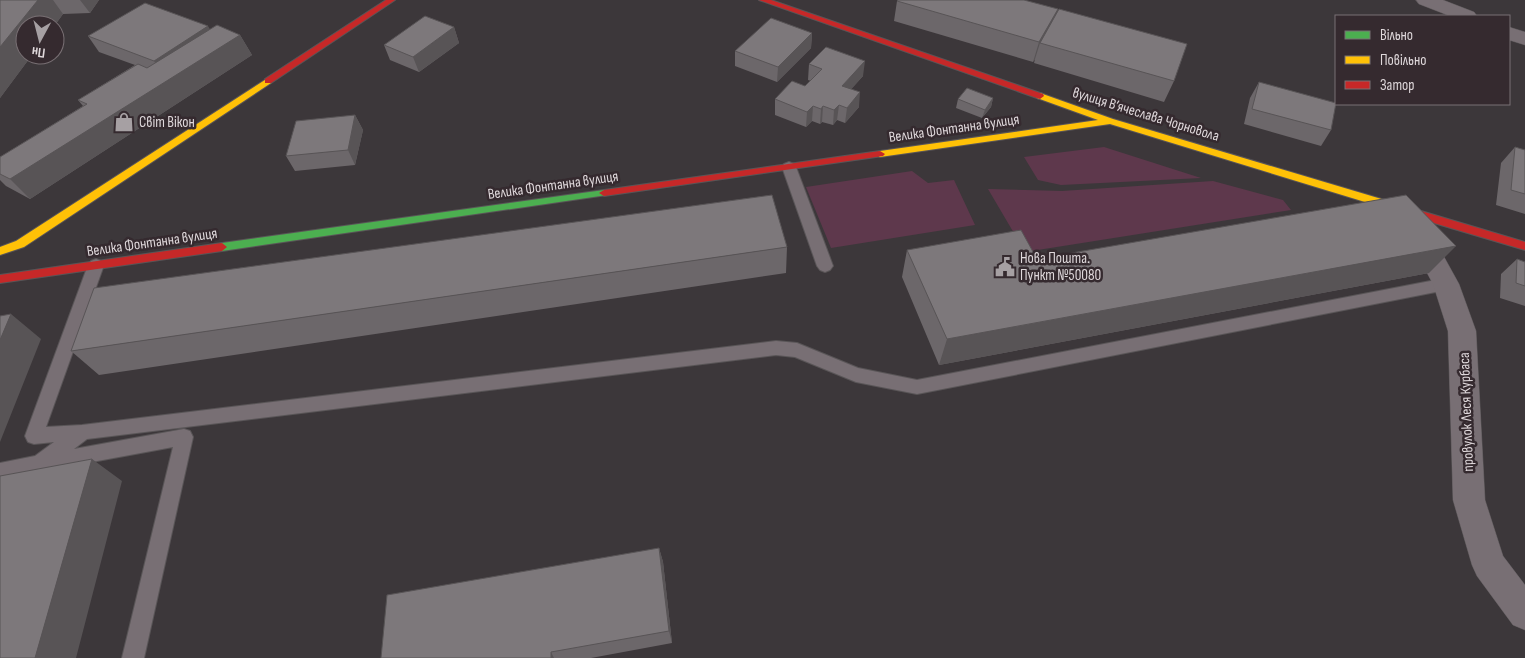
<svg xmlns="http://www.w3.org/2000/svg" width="1525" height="658" viewBox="0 0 1525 658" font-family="'Sofia Sans Condensed',sans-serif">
  <rect width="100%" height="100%" fill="#3c373a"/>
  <!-- green -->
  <path fill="#5e384c" d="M 1104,147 L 1201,178 L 1061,185 L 1038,180 L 1024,157 Z
    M 912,171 L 928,183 L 954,180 L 975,225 L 831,248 L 806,187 Z
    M 1213,181 L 1283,200 L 1291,210 L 1025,252 L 988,189 L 1062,191 Z"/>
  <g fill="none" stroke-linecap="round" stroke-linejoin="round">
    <defs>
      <path id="lane" d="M 789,162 L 794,164 L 796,167 L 833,266 L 830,270 L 825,272 L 820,270 L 817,266 L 782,167 L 784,164 Z
        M 96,259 L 101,261 L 104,265 L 46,427 L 82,425 L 776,341 L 797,343 L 858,368 L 917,380 L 1446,278 L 1452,280 L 1454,284 L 1452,288 L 1446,290 L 917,394 L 856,382 L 795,357 L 776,355 L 87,439 L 74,449 L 184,429 L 190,431 L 193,437 L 144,658 L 122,658 L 173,447 L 0,479 L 0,463 L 35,456 L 54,442 L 34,444 L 28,442 L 25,436 L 88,265 L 91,261 Z"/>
      <path id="street" d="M 1416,0 L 1443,0 L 1474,12 L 1477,16 L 1450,16 L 1419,4 Z
        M 1509,27 L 1525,32 L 1525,45 L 1509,40 Z
        M 1418,223 L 1427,226 L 1459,284 L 1476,331 L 1485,500 L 1503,556 L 1525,585 L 1525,630 L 1513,625 L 1477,576 L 1472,565 L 1453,500 L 1448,331 L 1433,284 L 1405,232 L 1409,226 Z"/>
      <path id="fast" d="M 604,190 L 609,193 L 607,195 L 222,251 L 217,247 L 222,243 Z"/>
      <path id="slow" d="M 268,78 L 271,79 L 271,83 L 24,247 L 0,255 L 0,247 L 16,241 Z
        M 1040,93 L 1113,119 L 1415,209 L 1416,212 L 1411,216 L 1110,124 L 880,157 L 875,154 L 880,151 L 1098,120 L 1037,98 L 1036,96 Z"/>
      <path id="jam" d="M 386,0 L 395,0 L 271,83 L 265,83 L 265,79 Z
        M 759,0 L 771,0 L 1043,94 L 1044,96 L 1040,99 L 1037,98 Z
        M 880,151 L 885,154 L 883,156 L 604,196 L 599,193 L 604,190 Z
        M 1411,208 L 1525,242 L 1525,250 L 1407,215 L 1406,212 Z
        M 222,243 L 227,247 L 222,251 L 0,283 L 0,275 Z"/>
    </defs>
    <!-- lane casing -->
    <use href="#lane" stroke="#595557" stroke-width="2"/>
    <!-- street casing -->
    <use href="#street" stroke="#595557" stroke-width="1"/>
    <!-- fast casing -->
    <use href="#fast" stroke="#595557" stroke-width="2"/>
    <!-- slow casing -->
    <use href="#slow" stroke="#595557" stroke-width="2"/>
    <!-- jam casing -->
    <use href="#jam" stroke="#595557" stroke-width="2"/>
    <!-- lane -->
    <use href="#lane" fill="#786f74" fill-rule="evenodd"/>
    <!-- street -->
    <use href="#street" fill="#786f74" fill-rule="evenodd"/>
    <!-- fast -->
    <use href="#fast" fill="#4caf50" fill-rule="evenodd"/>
    <!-- slow -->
    <use href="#slow" fill="#ffc107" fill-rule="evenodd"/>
    <!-- jam -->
    <use href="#jam" fill="#c62828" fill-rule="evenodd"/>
  </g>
  <!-- wall -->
  <path fill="#6c676a" d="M 0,0 L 99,0 L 90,13 L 63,14 L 55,25 L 25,25 L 25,55 L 32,55 L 0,98 Z
    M 897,1 L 1058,9 L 1056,14 L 1174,81 L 1164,102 L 1034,63 L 1035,59 L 1033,62 L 894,21 Z
    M 454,27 L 459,43 L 419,72 L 390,60 L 384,45 Z
    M 210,29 L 240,35 L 252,55 L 30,199 L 6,186 L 0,180 L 0,157 L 83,106 L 78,100 L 135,65 L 99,52 L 88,36 Z
    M 812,33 L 811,48 L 777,82 L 735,66 L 735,51 Z
    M 809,64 L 863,76 L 851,89 L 859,107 L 845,123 L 837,120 L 833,125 L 822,122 L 820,124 L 812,121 L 806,127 L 775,115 L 775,99 L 805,86 L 811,81 L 808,80 Z
    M 1259,82 L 1331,130 L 1321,146 L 1244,124 L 1250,98 Z
    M 993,98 L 991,107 L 982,118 L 956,108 L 958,99 Z
    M 355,115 L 363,130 L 355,165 L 295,171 L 286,156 Z
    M 1515,147 L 1525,150 L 1525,214 L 1496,205 L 1501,163 Z
    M 787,247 L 786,273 L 99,375 L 71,351 Z
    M 907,250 L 1037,259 L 1429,273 L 939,365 L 902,277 Z
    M 1517,259 L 1525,262 L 1525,306 L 1500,298 L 1501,274 Z
    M 659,548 L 663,562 L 672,643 L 591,658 L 381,658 Z"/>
  <!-- shaded-wall -->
  <path fill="#585456" d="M 38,0 L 53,0 L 63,14 L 55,25 L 25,25 L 25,55 L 32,55 L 0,98 L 0,47 Z
    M 80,0 L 99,0 L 90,13 Z
    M 1058,9 L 1052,29 L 1040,43 L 1035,59 L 1033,62 L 1039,42 Z
    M 208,26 L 217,41 L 164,77 L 154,61 Z
    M 454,27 L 459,43 L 419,72 L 413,57 Z
    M 812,33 L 811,48 L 777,82 L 778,67 Z
    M 240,35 L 252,55 L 30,199 L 10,179 Z
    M 865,61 L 863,76 L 841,101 L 842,86 Z
    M 860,92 L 859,107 L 845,123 L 847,108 Z
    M 993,98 L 991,107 L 982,118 L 985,110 Z
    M 839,105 L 837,120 L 833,125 L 834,110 Z
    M 813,106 L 812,121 L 806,127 L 807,112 Z
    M 823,106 L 822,122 L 820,124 L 821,109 Z
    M 355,115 L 363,130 L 355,165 L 348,150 Z
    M 1456,246 L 1429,273 L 939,365 L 947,339 Z
    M 11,314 L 41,339 L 0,442 L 0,340 Z
    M 92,459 L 122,481 L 76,658 L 35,658 Z
    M 659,548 L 663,562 L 672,643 L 669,631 Z
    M 551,652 L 554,658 L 551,658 Z"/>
  <!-- building -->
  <path fill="#7d787b" stroke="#585456" d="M 0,0 L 38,0 L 0,47 Z
    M 898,0 L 1024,0 L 1058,9 L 1039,42 L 897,1 Z
    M 145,3 L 208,26 L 154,61 L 88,36 Z
    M 1059,9 L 1187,44 L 1174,81 L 1040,43 Z
    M 425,16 L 454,27 L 413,57 L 384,45 Z
    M 771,18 L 812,33 L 778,67 L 735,51 Z
    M 217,25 L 240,35 L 10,179 L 0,174 L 0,157 L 87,104 L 78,100 L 138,64 L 147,68 Z
    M 826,47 L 865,61 L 842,86 L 860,92 L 847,108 L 839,105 L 834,110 L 823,106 L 821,109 L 813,106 L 807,112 L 775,99 L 792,81 L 805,86 L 822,69 L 809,64 Z
    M 1259,82 L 1336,103 L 1331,130 L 1252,109 Z
    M 967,88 L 993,98 L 985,110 L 958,99 Z
    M 355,115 L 348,150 L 286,156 L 296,121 Z
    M 1515,147 L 1525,150 L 1525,194 L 1511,190 Z
    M 772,195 L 787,247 L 71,351 L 94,288 Z
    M 1406,195 L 1456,246 L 947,339 L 907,250 L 1021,230 L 1037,259 Z
    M 1517,259 L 1525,262 L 1525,286 L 1516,283 Z
    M 11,314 L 0,340 L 0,316 Z
    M 92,459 L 35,658 L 0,658 L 0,476 Z
    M 659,548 L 669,631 L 551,652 L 551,658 L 381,658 L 387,595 Z"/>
  <!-- icons -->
  <defs>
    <symbol id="shop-bare" viewBox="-9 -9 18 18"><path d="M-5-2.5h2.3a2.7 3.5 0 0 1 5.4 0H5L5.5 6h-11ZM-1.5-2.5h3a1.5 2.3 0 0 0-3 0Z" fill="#a6a0a3" stroke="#352a2f" stroke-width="2.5" paint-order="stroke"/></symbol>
    <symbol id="civic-bare" viewBox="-9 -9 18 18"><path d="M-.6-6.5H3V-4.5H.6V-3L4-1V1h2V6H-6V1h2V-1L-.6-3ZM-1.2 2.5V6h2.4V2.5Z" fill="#a6a0a3" stroke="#352a2f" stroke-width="2.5" paint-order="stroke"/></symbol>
  </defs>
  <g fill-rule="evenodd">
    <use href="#shop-bare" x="110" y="108" width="28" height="28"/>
    <use href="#civic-bare" x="991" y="253" width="28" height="28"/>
  </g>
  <g text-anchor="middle" stroke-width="5" stroke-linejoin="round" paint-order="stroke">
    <!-- street labels -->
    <g font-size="15" fill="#dfd8db" stroke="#352a2f">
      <text transform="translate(1146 114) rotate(17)" y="5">вулиця В’ячеслава Чорновола</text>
      <text transform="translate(954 128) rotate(-8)" y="5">Велика Фонтанна вулиця</text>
      <text transform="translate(553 185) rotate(-8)" y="5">Велика Фонтанна вулиця</text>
      <text transform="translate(152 242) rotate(-8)" y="5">Велика Фонтанна вулиця</text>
      <text transform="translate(1466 412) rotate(-92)" y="5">провулок Леся Курбаса</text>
    </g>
    <!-- poi labels -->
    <g font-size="15" fill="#dfd8db" stroke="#352a2f" text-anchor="start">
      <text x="139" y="127">Світ Вікон</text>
      <text x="1020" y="263">Нова Пошта.<tspan x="1020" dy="17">Пункт №50080</tspan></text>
    </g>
  </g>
  <!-- legend -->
  <rect x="1335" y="15" width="175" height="90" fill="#352a2f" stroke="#797074"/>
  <rect x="1345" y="31" width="25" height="8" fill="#4caf50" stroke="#797074"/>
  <text x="1380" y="40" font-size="15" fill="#dfd8db">Вільно</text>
  <rect x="1345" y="56" width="25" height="8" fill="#ffc107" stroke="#797074"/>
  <text x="1380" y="65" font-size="15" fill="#dfd8db">Повільно</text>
  <rect x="1345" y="81" width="25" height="8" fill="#c62828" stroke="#797074"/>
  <text x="1380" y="90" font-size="15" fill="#dfd8db">Затор</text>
  <!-- north arrow -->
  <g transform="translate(40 40) rotate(187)"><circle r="24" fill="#352a2f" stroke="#797074"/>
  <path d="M0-4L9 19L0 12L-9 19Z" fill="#a6a0a3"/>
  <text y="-8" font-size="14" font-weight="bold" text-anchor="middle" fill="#dfd8db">Пн</text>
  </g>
</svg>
